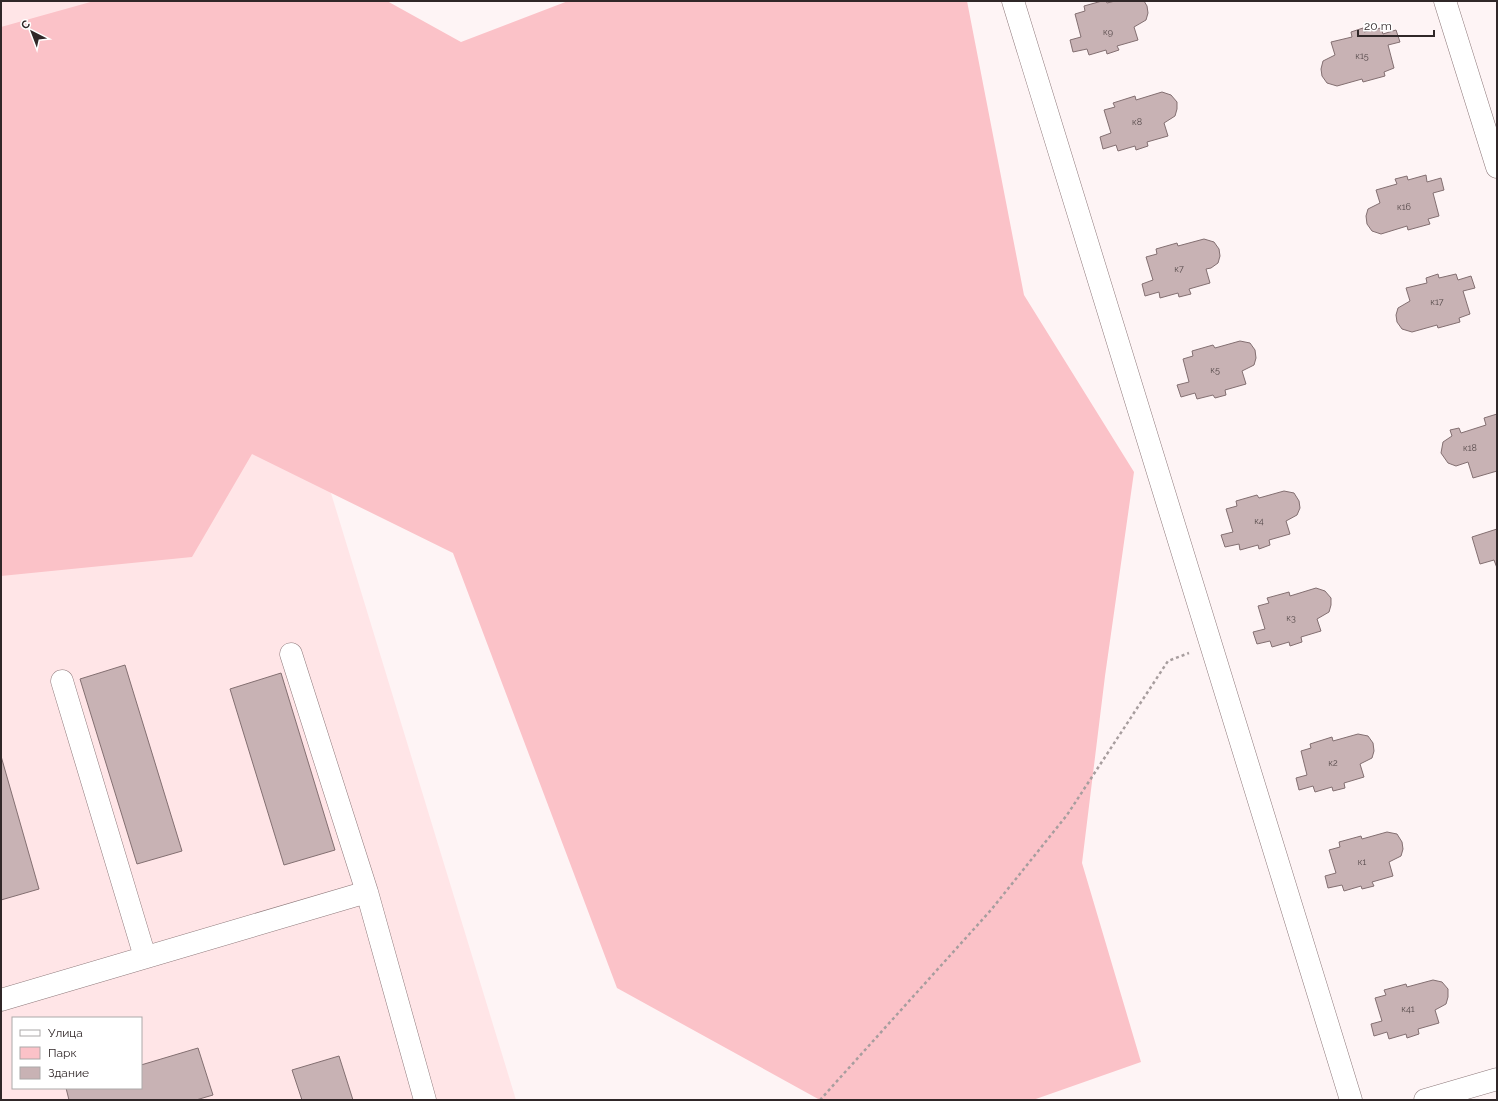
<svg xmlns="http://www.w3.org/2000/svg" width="1498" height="1101" viewBox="0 0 1498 1101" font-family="Raleway,sans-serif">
  <rect width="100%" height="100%" fill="#fef4f5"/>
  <!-- built -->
  <path fill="#ffe5e7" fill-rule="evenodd" d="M 1,1 L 181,1 L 516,1100 L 1,1100 ZM 13,1018 L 141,1018 L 141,1088 L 13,1088 Z"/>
  <!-- green -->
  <path fill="#fbc2c8" d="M 94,1 L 387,1 L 461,42 L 568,1 L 967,1 L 1024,295 L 1134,472 L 1105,676 L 1082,863 L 1141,1062 L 1033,1100 L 820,1100 L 617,988 L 453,553 L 252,454 L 192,557 L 1,576 L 1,27 Z"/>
  <!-- building -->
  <path fill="#c8b2b4" stroke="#836f71" d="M 1102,1 L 1106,1 L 1107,3 L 1115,1 L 1144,1 L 1147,6 L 1148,13 L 1146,20 L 1134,27 L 1138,40 L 1117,46 L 1119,50 L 1107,54 L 1106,50 L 1089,55 L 1087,49 L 1073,52 L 1070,40 L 1081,37 L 1075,14 L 1085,11 L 1084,6 Z
    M 1363,28 L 1364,32 L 1381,28 L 1383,34 L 1396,30 L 1400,42 L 1388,45 L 1394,68 L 1384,72 L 1385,76 L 1363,82 L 1362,79 L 1337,86 L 1327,83 L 1322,76 L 1321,69 L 1323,61 L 1335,55 L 1331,42 L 1352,37 L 1351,32 Z
    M 1162,92 L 1171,95 L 1177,102 L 1177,109 L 1175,116 L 1164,123 L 1168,136 L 1147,142 L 1148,146 L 1136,150 L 1135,146 L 1118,151 L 1116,145 L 1103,149 L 1100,137 L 1111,133 L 1104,110 L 1115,107 L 1113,103 L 1135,96 L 1136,100 Z
    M 1426,175 L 1427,182 L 1441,178 L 1444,190 L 1433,193 L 1439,216 L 1428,219 L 1430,224 L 1408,230 L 1407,226 L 1381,234 L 1372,231 L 1367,224 L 1366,216 L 1368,209 L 1380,203 L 1376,190 L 1397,184 L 1395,179 L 1407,176 L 1408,180 Z
    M 1204,239 L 1214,242 L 1219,249 L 1220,256 L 1218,263 L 1211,268 L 1206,269 L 1210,283 L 1189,289 L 1191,294 L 1179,297 L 1178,293 L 1160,298 L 1159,292 L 1145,296 L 1142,284 L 1153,280 L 1146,257 L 1157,254 L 1156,249 L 1177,243 L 1178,246 Z
    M 1438,274 L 1439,278 L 1456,274 L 1458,280 L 1471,276 L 1475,288 L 1463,291 L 1470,314 L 1459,318 L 1460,322 L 1438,328 L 1437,325 L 1412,332 L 1402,329 L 1397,322 L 1396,315 L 1398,308 L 1410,301 L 1406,288 L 1427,283 L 1426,278 Z
    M 1240,341 L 1250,343 L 1255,350 L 1256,358 L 1254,365 L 1242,371 L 1246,384 L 1225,390 L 1226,395 L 1215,398 L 1213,395 L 1197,399 L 1195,393 L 1181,397 L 1177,385 L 1189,382 L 1183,359 L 1193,356 L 1192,351 L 1213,345 L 1215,348 Z
    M 1497,414 L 1497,471 L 1473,478 L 1468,462 L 1456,466 L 1448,463 L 1441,453 L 1443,442 L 1452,436 L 1450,430 L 1459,428 L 1461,433 L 1486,425 L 1484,418 Z
    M 1284,491 L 1294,493 L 1299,501 L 1300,508 L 1297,515 L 1286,521 L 1290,534 L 1269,540 L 1270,545 L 1259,549 L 1258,545 L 1240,550 L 1239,544 L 1225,547 L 1221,535 L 1233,532 L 1226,509 L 1237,506 L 1236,501 L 1257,495 L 1259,498 Z
    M 1497,529 L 1497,568 L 1494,560 L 1480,564 L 1472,537 Z
    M 1316,588 L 1325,591 L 1331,598 L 1331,605 L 1329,612 L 1317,619 L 1321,631 L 1301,637 L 1302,642 L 1290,646 L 1289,642 L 1272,647 L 1270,641 L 1257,644 L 1253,632 L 1265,629 L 1258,606 L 1269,603 L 1267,598 L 1289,592 L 1290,596 Z
    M 125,665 L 182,851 L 137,864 L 80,679 Z
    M 281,673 L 335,850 L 284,865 L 230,689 Z
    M 1358,734 L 1368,736 L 1373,743 L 1374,751 L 1372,758 L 1360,764 L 1364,777 L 1344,783 L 1345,788 L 1333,791 L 1332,787 L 1315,792 L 1313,786 L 1299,790 L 1296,778 L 1307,775 L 1301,751 L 1311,748 L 1310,744 L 1332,737 L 1333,741 Z
    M 1,756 L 39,889 L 1,900 Z
    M 1387,832 L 1397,834 L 1402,842 L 1403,849 L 1401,856 L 1389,862 L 1393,876 L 1372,882 L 1374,886 L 1362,889 L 1361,886 L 1344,891 L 1342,885 L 1328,888 L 1325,876 L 1336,873 L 1329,850 L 1340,847 L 1339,842 L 1361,836 L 1362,839 Z
    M 1433,980 L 1442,982 L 1448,989 L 1448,997 L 1446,1004 L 1435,1010 L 1439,1023 L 1418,1029 L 1419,1034 L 1407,1038 L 1406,1034 L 1389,1039 L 1387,1032 L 1374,1036 L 1371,1024 L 1382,1021 L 1375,998 L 1386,995 L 1384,990 L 1406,984 L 1407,987 Z
    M 198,1048 L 213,1095 L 196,1100 L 69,1100 L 66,1088 L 141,1088 L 141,1065 Z
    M 339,1056 L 353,1100 L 302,1100 L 292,1070 Z"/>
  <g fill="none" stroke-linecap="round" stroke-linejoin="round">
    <defs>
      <path id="minor" d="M 1013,1 L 1351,1100
        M 1445,1 L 1497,167
        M 291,654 L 367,892
        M 62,681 L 145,957
        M 1,1000 L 367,892 L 425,1100
        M 1425,1100 L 1497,1079"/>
    </defs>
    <!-- minor casing -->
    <use href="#minor" stroke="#8e797b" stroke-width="23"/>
    <!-- path -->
    <path stroke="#a79d9e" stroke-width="2.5" stroke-dasharray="3 3" stroke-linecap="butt" d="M 820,1100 L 991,910 L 1067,815 L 1168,661 L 1189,653"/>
    <!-- minor -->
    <use href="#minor" stroke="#fff" stroke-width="22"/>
  </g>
  <g text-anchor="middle" stroke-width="3" stroke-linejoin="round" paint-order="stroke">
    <!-- number labels -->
    <g font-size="9" fill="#564a4b">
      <text x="1108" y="35">к9</text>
      <text x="1362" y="59">к15</text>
      <text x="1137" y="125">к8</text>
      <text x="1404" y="210">к16</text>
      <text x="1179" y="272">к7</text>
      <text x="1437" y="305">к17</text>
      <text x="1215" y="373">к5</text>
      <text x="1470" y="451">к18</text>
      <text x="1259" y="524">к4</text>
      <text x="1291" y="621">к3</text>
      <text x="1333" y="766">к2</text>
      <text x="1362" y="865">к1</text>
      <text x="1408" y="1012">к41</text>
    </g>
  </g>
  <!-- border -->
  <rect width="1498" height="1101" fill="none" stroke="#302728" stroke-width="4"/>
  <!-- legend -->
  <rect x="12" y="1017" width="130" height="72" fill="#ffffff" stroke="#aca9a9"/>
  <rect x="20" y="1030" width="20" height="6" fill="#ffffff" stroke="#aca9a9"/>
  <text x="48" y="1037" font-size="12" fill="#302728">Улица</text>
  <rect x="20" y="1047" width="20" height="12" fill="#fbc2c8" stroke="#aca9a9"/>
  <text x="48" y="1057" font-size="12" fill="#302728">Парк</text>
  <rect x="20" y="1067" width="20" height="12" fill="#c8b2b4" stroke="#aca9a9"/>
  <text x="48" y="1077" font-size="12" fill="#302728">Здание</text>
  <!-- north arrow -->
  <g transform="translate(32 32) rotate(318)" stroke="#ffffff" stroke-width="3" paint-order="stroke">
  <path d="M0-3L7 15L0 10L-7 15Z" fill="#302728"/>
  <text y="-6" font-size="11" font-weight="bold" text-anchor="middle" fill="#302728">С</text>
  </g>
  <!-- scale -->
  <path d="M1358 30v6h76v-6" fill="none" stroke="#302728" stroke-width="2"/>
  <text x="1364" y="30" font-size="12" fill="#302728" stroke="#ffffff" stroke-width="3" paint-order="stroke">20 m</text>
</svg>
